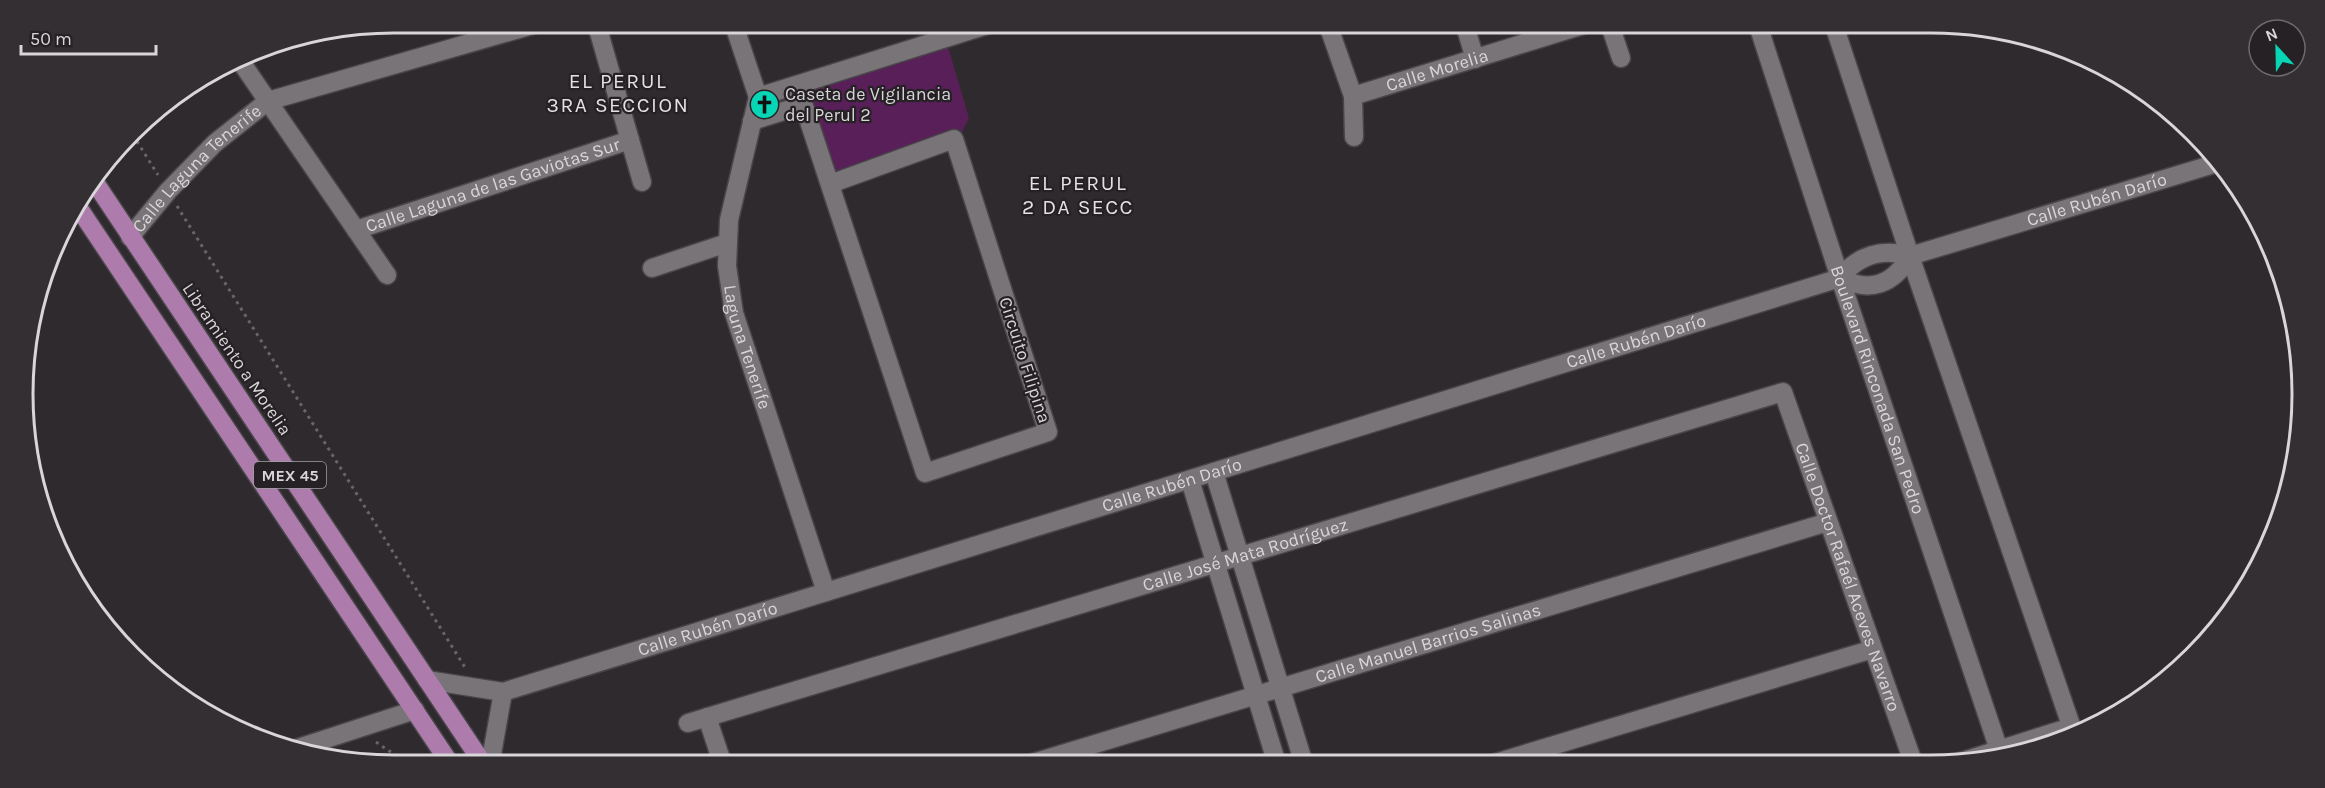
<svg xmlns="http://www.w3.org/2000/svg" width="2325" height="788" viewBox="0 0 2325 788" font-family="Karla,sans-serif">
  <rect width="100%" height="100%" fill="#2e2a2e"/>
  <!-- green -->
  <path fill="#581f59" d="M 947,43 L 969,118 L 962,132 L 837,177 L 804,88 Z"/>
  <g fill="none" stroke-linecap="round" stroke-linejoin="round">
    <defs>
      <g id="minor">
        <path d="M 596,22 L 642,182"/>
        <path d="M 733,22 L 758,97"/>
        <path d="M 1327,22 L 1353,96 L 1354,137"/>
        <path d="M 1464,22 L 1475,59"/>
        <path d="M 1609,22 L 1621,58"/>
        <path id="s1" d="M 1757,22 L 1840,278 L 2001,756"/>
        <path d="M 1833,22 L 1910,256 L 2074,734"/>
        <path d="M 239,59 L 387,275"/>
        <path d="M 797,85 L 925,473 L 1048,432 L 954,139 L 830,184"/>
        <path id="s2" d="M 1353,96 L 1593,22"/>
        <path id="s3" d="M 758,97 L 729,220 L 727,266 L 734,313 L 826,592"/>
        <path d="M 758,97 L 997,22"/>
        <path d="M 752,121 L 803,105"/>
        <path id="s4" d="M 356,230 L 630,140"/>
        <path id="s5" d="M 130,237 L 168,191 L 215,143 L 268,101 L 543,22"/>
        <path d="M 652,268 L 727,243"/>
        <path d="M 1840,278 C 1870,293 1893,285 1910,256"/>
        <path d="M 1214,472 L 1304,764"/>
        <path d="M 1190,480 L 1277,764"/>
        <path id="s6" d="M 427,680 L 503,692 L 1840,278 C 1858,255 1882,248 1910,256 L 2214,164"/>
        <path d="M 707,717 L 723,765"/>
        <path id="s7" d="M 688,723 L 1783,392 L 1913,762"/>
        <path d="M 292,750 L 415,710"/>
        <path d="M 1960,762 L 2071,727"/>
        <path d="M 1495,763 L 1873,649"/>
        <path id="s8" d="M 1029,764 L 1828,522"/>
        <path d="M 490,765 L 503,692"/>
      </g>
      <path id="highway" d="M 96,184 L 484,765
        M 78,207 L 451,765"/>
    </defs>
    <!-- minor casing -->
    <use href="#minor" stroke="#484648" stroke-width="21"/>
    <!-- highway casing -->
    <use href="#highway" stroke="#484648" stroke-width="21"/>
    <!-- path -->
    <path stroke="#686568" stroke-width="3" stroke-dasharray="3 4.5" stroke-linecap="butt" d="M 133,135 L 158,175
      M 177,206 L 466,669
      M 376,742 L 410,765"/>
    <!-- minor -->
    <use href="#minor" stroke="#797478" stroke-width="18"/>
    <!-- highway -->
    <use href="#highway" stroke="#ad7bac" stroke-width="18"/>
  </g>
  <!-- icons -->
  <defs>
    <symbol id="church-disc" viewBox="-11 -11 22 22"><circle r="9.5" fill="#06d5b6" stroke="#252124"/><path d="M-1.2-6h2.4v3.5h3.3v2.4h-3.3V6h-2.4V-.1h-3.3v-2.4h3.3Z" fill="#111"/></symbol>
  </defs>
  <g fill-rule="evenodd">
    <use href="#church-disc" x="748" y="88" width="33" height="33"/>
  </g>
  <g text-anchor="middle" stroke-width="4.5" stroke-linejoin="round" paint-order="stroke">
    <!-- shield labels -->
    <rect fill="#252124" stroke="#a2a0a2" stroke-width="1.5" x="254" y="462" width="72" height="26" rx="4.5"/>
    <g font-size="16" font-weight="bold" fill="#d8d6d8">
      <text x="290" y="481">MEX 45</text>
    </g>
    <!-- street labels -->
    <g font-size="18" fill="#d8d6d8" stroke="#252124">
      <text dy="6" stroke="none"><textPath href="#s2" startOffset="88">Calle Morelia</textPath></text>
      <text dy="6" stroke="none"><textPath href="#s5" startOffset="96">Calle Laguna Tenerife</textPath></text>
      <text dy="6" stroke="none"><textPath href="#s4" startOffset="144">Calle Laguna de las Gaviotas Sur</textPath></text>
      <text dy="6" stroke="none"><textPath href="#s6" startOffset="1750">Calle Rubén Darío</textPath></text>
      <text dy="6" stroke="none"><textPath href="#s6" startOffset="1263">Calle Rubén Darío</textPath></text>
      <text dy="6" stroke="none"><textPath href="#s3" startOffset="256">Laguna Tenerife</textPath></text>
      <text transform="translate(237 359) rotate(56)" y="6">Libramiento a Morelia</text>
      <text transform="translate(1025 360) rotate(72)" y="6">Circuito Filipina</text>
      <text dy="6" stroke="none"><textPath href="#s1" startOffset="387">Boulevard Rinconada San Pedro</textPath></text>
      <text dy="6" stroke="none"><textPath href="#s6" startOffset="777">Calle Rubén Darío</textPath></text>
      <text dy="6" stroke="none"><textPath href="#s7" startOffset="582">Calle José Mata Rodríguez</textPath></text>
      <text dy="6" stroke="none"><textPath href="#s7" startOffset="1340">Calle Doctor Rafaél Aceves Navarro</textPath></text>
      <text dy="6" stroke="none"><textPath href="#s6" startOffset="291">Calle Rubén Darío</textPath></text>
      <text dy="6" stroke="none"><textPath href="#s8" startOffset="417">Calle Manuel Barrios Salinas</textPath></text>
    </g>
    <!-- poi labels -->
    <g font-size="18" fill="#d8d6d8" stroke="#252124" text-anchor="start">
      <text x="785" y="100">Caseta de Vigilancia<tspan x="785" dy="21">del Perul 2</tspan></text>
    </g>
    <!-- quarter labels -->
    <g font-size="21" letter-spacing="1.5" fill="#e5e0e5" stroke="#252124">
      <text x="618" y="88">EL PERUL<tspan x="618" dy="24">3RA SECCION</tspan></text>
      <text x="1078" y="190">EL PERUL<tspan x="1078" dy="24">2 DA SECC</tspan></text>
    </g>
  </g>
  <!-- crop -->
  <path d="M0 0H2325V788H0ZM394 33H1931A361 361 0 0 1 2292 394V394A361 361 0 0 1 1931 755H394A361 361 0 0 1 33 394V394A361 361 0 0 1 394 33Z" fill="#332f32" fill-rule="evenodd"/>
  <path fill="none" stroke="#d8d6d8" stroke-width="3" d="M394 33H1931A361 361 0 0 1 2292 394V394A361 361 0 0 1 1931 755H394A361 361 0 0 1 33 394V394A361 361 0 0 1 394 33Z"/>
  <!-- north arrow -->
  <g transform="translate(2277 48) rotate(338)"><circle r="28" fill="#252124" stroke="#6d696c" stroke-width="1.5"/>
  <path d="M0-4.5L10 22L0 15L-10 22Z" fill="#06d5b6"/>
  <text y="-9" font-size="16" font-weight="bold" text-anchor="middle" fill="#d8d6d8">N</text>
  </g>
  <!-- scale -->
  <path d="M21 45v9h135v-9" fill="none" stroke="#d8d6d8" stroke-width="3"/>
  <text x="30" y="45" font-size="18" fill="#d8d6d8" stroke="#252124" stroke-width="4.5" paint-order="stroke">50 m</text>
</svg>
